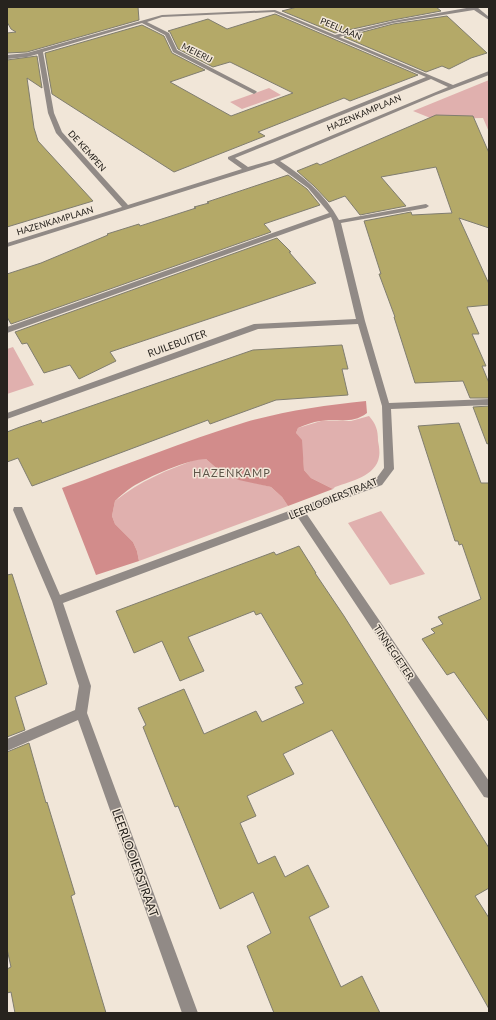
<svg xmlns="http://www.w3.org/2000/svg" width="496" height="1020" viewBox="0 0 496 1020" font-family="Lato,sans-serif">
  <rect width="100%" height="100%" fill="#f1e6d8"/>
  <!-- green -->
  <path fill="#e0b0ae" d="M 489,80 L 489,132 L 483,118 L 433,119 L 413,111 Z
    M 269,88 L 281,95 L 242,109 L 230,102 Z
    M 13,347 L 34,385 L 7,394 L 7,349 Z
    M 369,416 C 376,424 378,430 378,441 C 379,446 380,452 379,457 C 376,476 351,481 335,487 L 333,489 L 311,478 L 304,470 L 303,458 L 296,433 L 298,428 L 321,421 L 351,421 Z
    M 197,459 L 206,459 L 223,474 L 271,487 L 282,497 L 288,506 L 139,561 L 137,551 L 133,542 L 115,524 L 112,516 L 115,501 C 140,481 167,470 197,459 Z
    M 381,511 L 425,574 L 390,585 L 348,523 Z"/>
  <!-- forest -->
  <path fill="#d28c8b" d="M 366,401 L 367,413 C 351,425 338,418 320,421 C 313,422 305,425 298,428 L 296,433 L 302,440 L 304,470 L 311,478 L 333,489 L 288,506 L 282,497 L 271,487 L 239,480 L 223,474 L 206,459 C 188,459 148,477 132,487 C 126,491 120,496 115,501 L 112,516 L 115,524 L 133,542 L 137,551 L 139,561 L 96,575 L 62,488 C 123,466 184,441 246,422 C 285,411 326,405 366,401 Z"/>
  <!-- building -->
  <path fill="#b4a968" stroke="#807d6f" d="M 7,7 L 138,7 L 139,20 L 27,52 L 7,53 L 7,33 L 16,32 L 11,29 L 7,22 Z
    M 297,7 L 436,7 L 441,11 L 393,20 L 335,33 L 282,11 Z
    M 275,14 L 418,75 L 350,101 L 344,98 L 258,132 L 265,136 L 174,172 L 52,94 L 45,53 L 142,25 L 164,36 L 172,53 L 205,70 L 170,82 L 231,116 L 293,93 L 230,62 L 213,67 L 178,49 L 170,32 L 168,31 L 208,19 L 227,29 Z
    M 447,16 L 487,53 L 471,58 L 449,69 L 442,66 L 426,72 L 344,37 L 393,24 Z
    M 37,56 L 42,88 L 27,78 L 34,128 L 38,141 L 93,201 L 7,227 L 7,60 Z
    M 436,115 L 473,116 L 489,153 L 489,228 L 459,218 L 489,284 L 489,305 L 467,307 L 479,334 L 472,334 L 486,366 L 482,366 L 489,383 L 489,398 L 470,398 L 463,381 L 415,383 L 394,317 L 395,317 L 379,274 L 381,274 L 364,221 L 411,212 L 412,215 L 452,213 L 436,167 L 381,177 L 406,206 L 360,215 L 345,196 L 329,202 L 314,186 L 297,171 L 317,163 L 320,165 Z
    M 288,175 L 307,189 L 320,205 L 264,224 L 271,232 L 11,324 L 7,317 L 7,274 L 41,263 L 108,235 L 107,234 L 139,224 L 140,226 L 196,208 L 194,207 L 209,203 L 207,202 Z
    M 277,238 L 291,252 L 289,252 L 316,283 L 110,352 L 116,361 L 79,379 L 70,365 L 44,373 L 27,343 L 22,344 L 15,332 Z
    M 342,345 L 348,369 L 342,369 L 348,395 L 276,400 L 210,424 L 208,420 L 32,486 L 18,458 L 7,462 L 7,432 L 20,427 L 41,420 L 42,423 L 253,350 Z
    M 489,406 L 489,443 L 487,444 L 473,407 Z
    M 459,423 L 481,483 L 489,483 L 489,722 L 454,672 L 447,675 L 422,639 L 435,633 L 431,629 L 443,624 L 438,617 L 481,599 L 462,544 L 459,545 L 458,541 L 455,541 L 418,426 Z
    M 299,546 L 316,573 L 315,573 L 344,616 L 489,848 L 489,888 L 475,896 L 489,918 L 489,1009 L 332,730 L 283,754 L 294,774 L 247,796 L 256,816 L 240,823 L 258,864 L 275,856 L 285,877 L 308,865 L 329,907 L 309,917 L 341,987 L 362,976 L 380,1013 L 274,1013 L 247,946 L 271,933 L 253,892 L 220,909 L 178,806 L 175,807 L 143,727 L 146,725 L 138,708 L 184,689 L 204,734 L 256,711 L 262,722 L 304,703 L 295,687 L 303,684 L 261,613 L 256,615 L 254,611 L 188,637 L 204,671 L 180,681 L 162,641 L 134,653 L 116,611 L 274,552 L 276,555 Z
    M 12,574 L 47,684 L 15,697 L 25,730 L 7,737 L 7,575 Z
    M 29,743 L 46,803 L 47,802 L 75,894 L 71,896 L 106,1013 L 15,1013 L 11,992 L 7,993 L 7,969 L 11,967 L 7,949 L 7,752 Z"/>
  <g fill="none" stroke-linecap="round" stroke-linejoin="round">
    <!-- minor -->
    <path fill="#918a86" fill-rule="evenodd" d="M 472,7 L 477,7 L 489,17 L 489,20 L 474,10 L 393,23 L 339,37 L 453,85 L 489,71 L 489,75 L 436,95 L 280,161 C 304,177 325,194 339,220 L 426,204 L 429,206 L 426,208 L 341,223 L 365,321 L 389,403 L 489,399 L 489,405 L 391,409 L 394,469 L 382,485 L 306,513 L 489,781 L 489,798 L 484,797 L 297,516 L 63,603 L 91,686 L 87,713 L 198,1013 L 182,1013 L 78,720 L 7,751 L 7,739 L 75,710 L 79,686 L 52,601 L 13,510 L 14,507 L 22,507 L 60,595 L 376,479 L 384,468 L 382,406 L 358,324 L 258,329 L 7,419 L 7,413 L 254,324 L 356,319 L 333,222 L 331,217 L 7,333 L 7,327 L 329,213 L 308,188 L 274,163 L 7,247 L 7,243 L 122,207 L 56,133 L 48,113 L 38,54 L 27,57 L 7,59 L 7,55 L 27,53 L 162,15 L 275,10 L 335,35 L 393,21 ZM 274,12 L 426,77 L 228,157 L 228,159 L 242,169 L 128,205 L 62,132 L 54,113 L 43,52 L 142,23 L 165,35 L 173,52 L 254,94 L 257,92 L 256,91 L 177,50 L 169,33 L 147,22 L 162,17 ZM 431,79 L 448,87 L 273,160 L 248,167 L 235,158 Z"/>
  </g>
  <g text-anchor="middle" stroke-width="3" stroke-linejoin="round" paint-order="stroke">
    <!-- far-street labels -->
    <g font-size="9" fill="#27231e" stroke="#f1e6d8">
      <text transform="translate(341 29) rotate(23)" y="3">PEELLAAN</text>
      <text transform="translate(197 53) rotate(27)" y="3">MEIERIJ</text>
      <text transform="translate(364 113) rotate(-23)" y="3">HAZENKAMPLAAN</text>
      <text transform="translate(87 151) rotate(48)" y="3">DE KEMPEN</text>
      <text transform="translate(55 221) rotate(-17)" y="3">HAZENKAMPLAAN</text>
    </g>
    <!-- street labels -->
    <g font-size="10" fill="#27231e" stroke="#f1e6d8">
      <text transform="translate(177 343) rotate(-20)" y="4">RUILEBUITER</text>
      <text transform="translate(333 498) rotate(-22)" y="4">LEERLOOIERSTRAAT</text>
      <text transform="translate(394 652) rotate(56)" y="4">TINNEGIETER</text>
    </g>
    <!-- neighbourhood labels -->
    <g font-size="11" letter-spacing="1" fill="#5f564a" stroke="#f1e6d8">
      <text x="232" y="477">HAZENKAMP</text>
    </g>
    <!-- near-street labels -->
    <g font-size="12" fill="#27231e" stroke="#f1e6d8">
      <text transform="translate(135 863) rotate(70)" y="4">LEERLOOIERSTRAAT</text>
    </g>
  </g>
  <!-- border -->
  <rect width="496" height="1020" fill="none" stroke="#27231e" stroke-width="16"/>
</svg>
